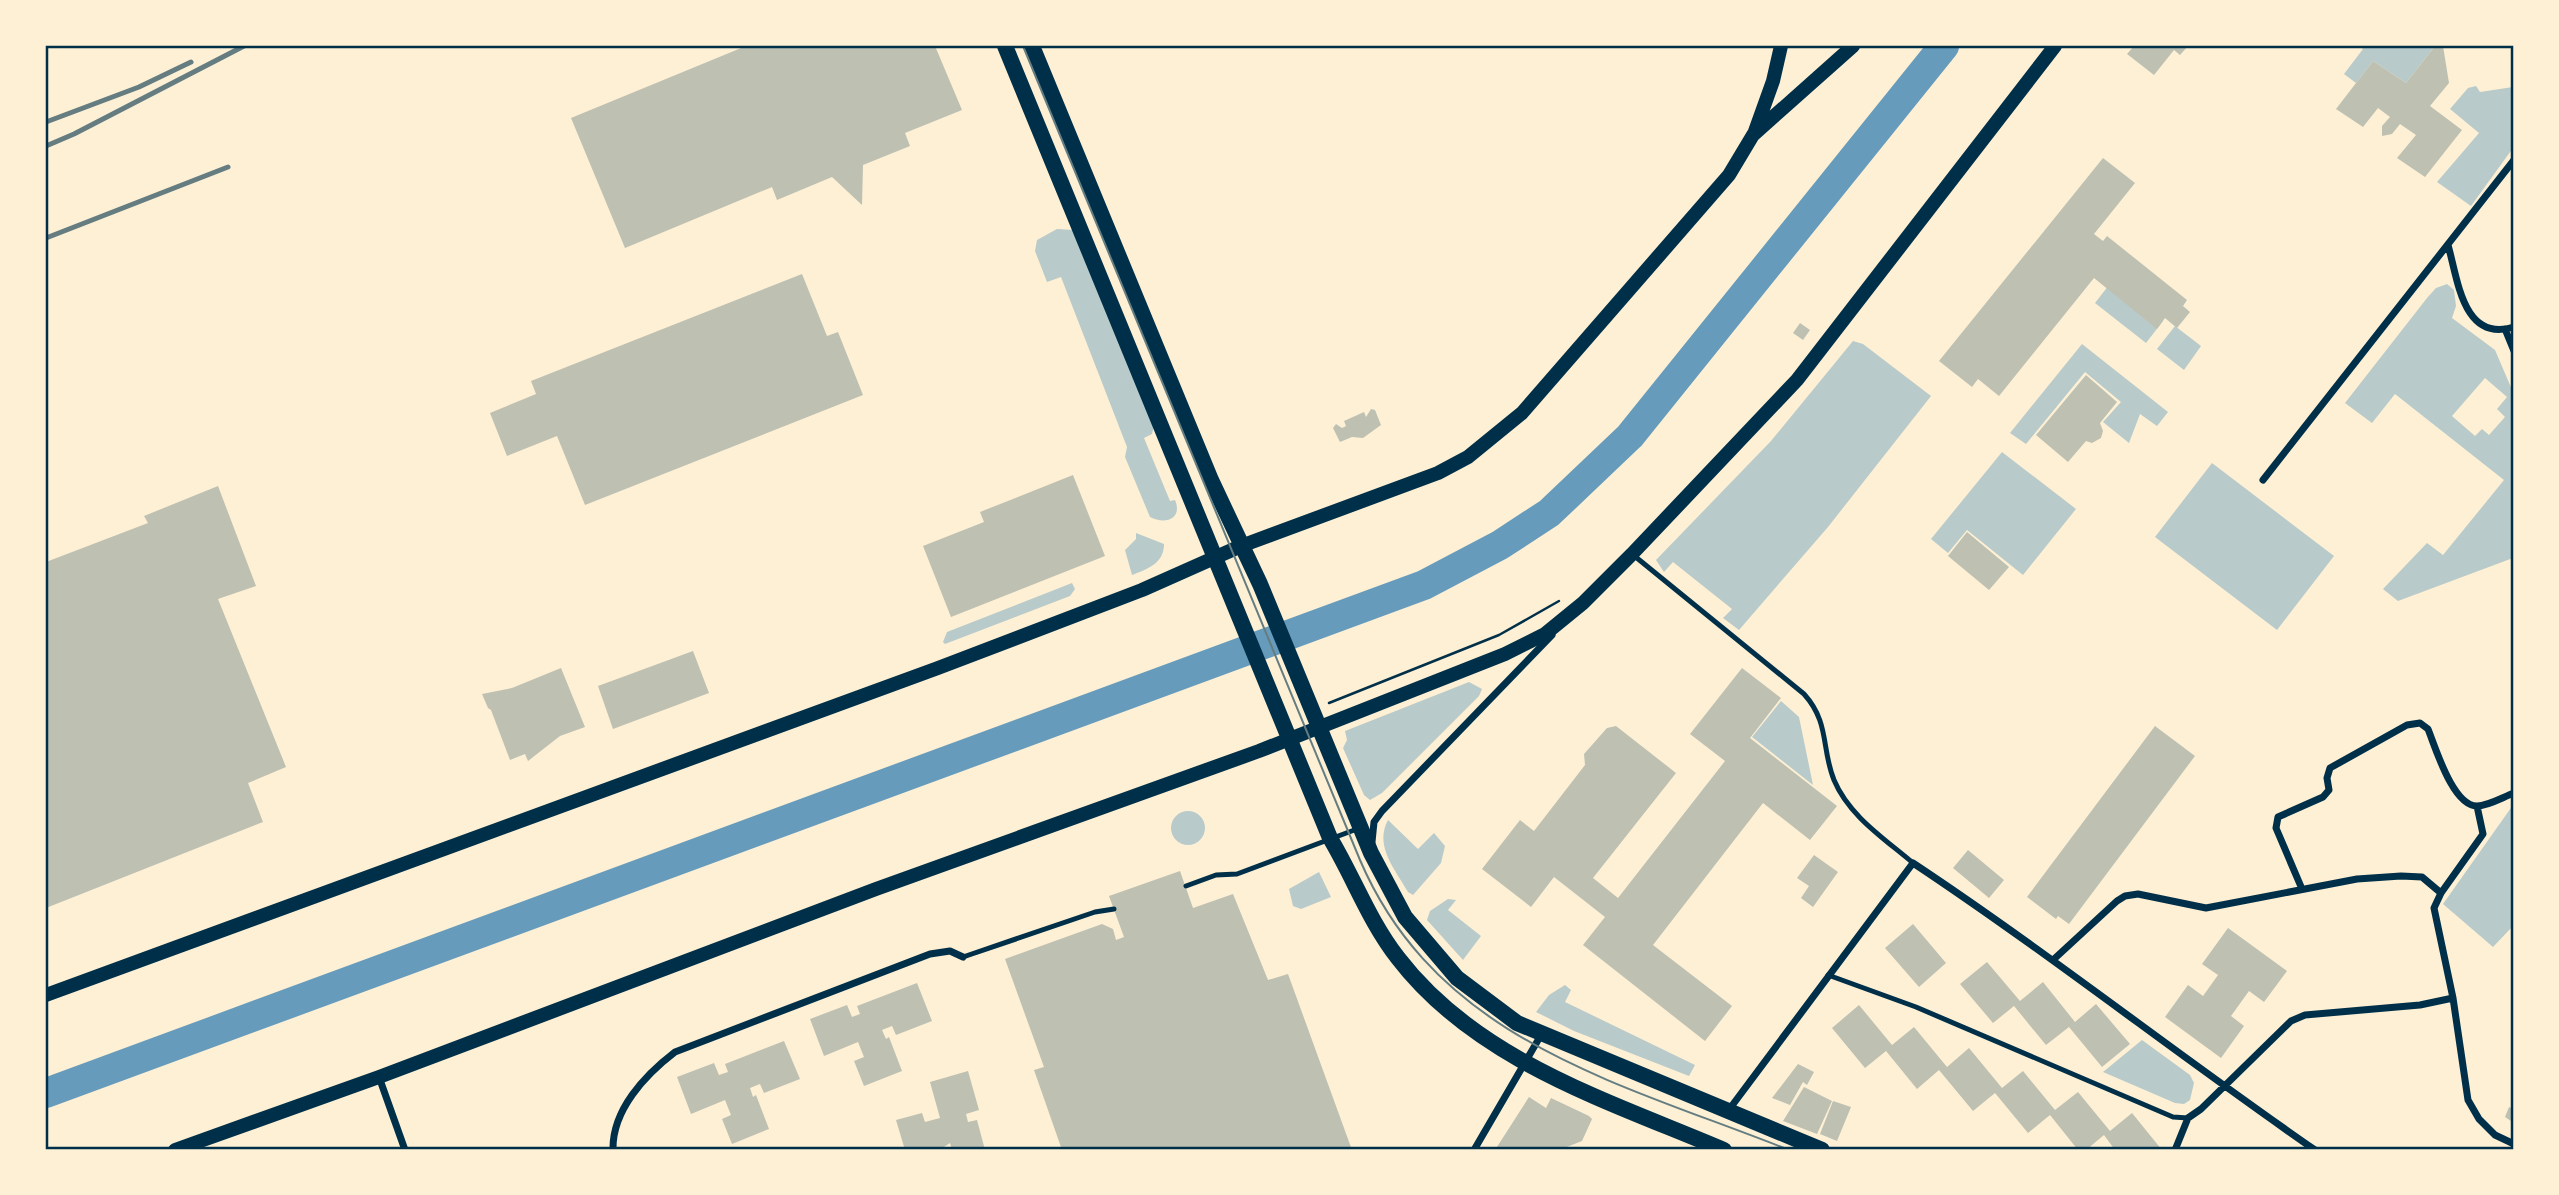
<svg xmlns="http://www.w3.org/2000/svg" width="2559" height="1195" viewBox="0 0 2559 1195" font-family="Merriweather,serif">
  <rect width="100%" height="100%" fill="#fdf0d5"/>
  <!-- green -->
  <path fill="#b9caca" fill-rule="evenodd" d="M 2359,46 L 2435,46 L 2406,83 L 2373,61 L 2356,83 L 2344,74 L 2363,49 Z
    M 2476,86 L 2480,92 L 2513,87 L 2513,148 L 2471,206 L 2437,182 L 2479,133 L 2450,109 L 2468,88 Z
    M 1057,229 L 1073,230 L 1154,426 L 1152,434 L 1144,438 L 1170,501 L 1175,500 C 1183,519 1165,525 1150,517 L 1125,457 L 1127,447 L 1061,277 L 1047,282 L 1035,251 L 1037,240 Z
    M 2112,281 L 2163,321 L 2146,343 L 2095,303 Z
    M 2447,284 L 2454,290 L 2456,306 L 2452,318 L 2495,350 L 2513,392 L 2513,558 L 2398,601 L 2383,589 L 2427,543 L 2443,555 L 2504,480 L 2395,394 L 2372,423 L 2345,403 L 2427,298 L 2436,288 ZM 2485,378 L 2507,397 L 2497,409 L 2505,417 L 2489,435 L 2482,429 L 2475,436 L 2452,416 Z
    M 2175,326 L 2201,346 L 2184,370 L 2157,349 Z
    M 1853,341 L 1863,344 L 1931,396 L 1828,527 L 1739,630 L 1723,618 L 1732,609 L 1673,562 L 1664,572 L 1656,560 L 1771,441 Z
    M 2082,344 L 2168,412 L 2157,426 L 2140,414 L 2129,443 L 2103,422 L 2121,402 L 2085,372 L 2026,444 L 2010,433 Z
    M 2002,452 L 2076,509 L 2023,575 L 1967,530 L 1948,553 L 1931,539 Z
    M 2212,463 L 2334,556 L 2277,630 L 2155,537 Z
    M 1136,533 L 1164,544 C 1164,564 1147,569 1132,575 L 1125,550 L 1136,539 Z
    M 1072,583 L 1075,589 L 1070,596 L 945,644 L 943,642 L 947,632 Z
    M 1469,682 L 1482,689 L 1479,696 L 1382,793 L 1370,800 L 1364,795 L 1343,748 L 1347,740 L 1345,731 Z
    M 1781,701 L 1799,717 L 1813,785 L 1752,737 Z
    M 2513,805 L 2513,926 L 2493,947 L 2443,904 Z
    M1171 828a17 17 0 1 1 34 0a17 17 0 1 1-34 0Z
    M 1388,820 L 1418,849 L 1434,833 L 1445,846 L 1441,863 L 1413,895 L 1408,892 C 1395,869 1374,846 1388,820 Z
    M 1319,872 L 1331,897 L 1301,909 L 1293,906 L 1289,889 Z
    M 1448,899 L 1456,900 L 1448,910 L 1481,936 L 1463,960 L 1427,920 L 1430,911 Z
    M 1565,985 L 1571,990 L 1565,1002 L 1695,1065 L 1689,1076 L 1574,1031 L 1536,1012 L 1549,995 Z
    M 2142,1040 L 2190,1075 L 2194,1083 L 2190,1100 L 2184,1104 L 2175,1103 L 2103,1072 Z"/>
  <g fill="none" stroke-linecap="round" stroke-linejoin="round">
    <!-- river -->
    <path stroke="#669bbc" stroke-width="30" d="M 46,1093 L 1424,585 L 1500,545 L 1549,513 L 1630,436 L 1944,46"/>
  </g>
  <!-- building -->
  <path fill="#bec0b2" d="M 746,46 L 935,46 L 962,110 L 905,133 L 910,146 L 863,165 L 862,205 L 832,177 L 777,200 L 772,187 L 625,248 L 571,118 Z
    M 2134,46 L 2188,46 L 2180,55 L 2174,50 L 2154,75 L 2127,54 Z
    M 2435,46 L 2443,46 L 2449,83 L 2430,106 L 2462,130 L 2425,177 L 2397,158 L 2416,135 L 2400,124 L 2392,134 L 2382,136 L 2382,126 L 2390,117 L 2378,108 L 2363,127 L 2336,109 L 2373,61 L 2406,83 Z
    M 2103,158 L 2135,183 L 2094,234 L 2103,241 L 2107,236 L 2187,300 L 2183,306 L 2190,312 L 2177,328 L 2165,318 L 2157,329 L 2094,278 L 1999,396 L 1978,379 L 1972,387 L 1939,361 Z
    M 802,274 L 827,336 L 838,332 L 863,395 L 585,505 L 557,436 L 507,456 L 490,413 L 536,394 L 531,381 Z
    M 1800,323 L 1810,330 L 1803,340 L 1793,333 Z
    M 2086,375 L 2117,402 L 2100,423 L 2103,431 L 2101,438 L 2092,443 L 2086,441 L 2068,462 L 2036,435 Z
    M 1371,409 L 1375,410 L 1381,425 L 1363,438 L 1352,437 L 1340,442 L 1333,428 L 1336,424 L 1342,428 L 1346,426 L 1344,421 L 1364,412 L 1366,417 Z
    M 1073,475 L 1105,556 L 951,617 L 923,546 L 984,522 L 980,512 Z
    M 218,486 L 256,586 L 218,599 L 286,767 L 248,783 L 263,822 L 46,908 L 46,562 L 148,523 L 144,516 Z
    M 1967,532 L 2009,567 L 1989,590 L 1948,556 Z
    M 693,651 L 709,693 L 613,729 L 598,686 Z
    M 561,668 L 585,727 L 560,736 L 528,761 L 525,754 L 510,760 L 491,710 L 488,708 L 482,694 L 512,688 Z
    M 1742,668 L 1781,698 L 1750,738 L 1837,806 L 1810,840 L 1763,803 L 1653,945 L 1732,1006 L 1705,1041 L 1583,945 L 1605,917 L 1554,877 L 1531,907 L 1482,869 L 1520,820 L 1534,831 L 1585,765 L 1584,754 L 1607,728 L 1616,726 L 1676,773 L 1593,878 L 1618,898 L 1725,761 L 1690,734 Z
    M 2155,726 L 2195,756 L 2069,924 L 2058,916 L 2056,919 L 2027,897 Z
    M 1968,850 L 2004,880 L 1989,898 L 1953,868 Z
    M 1814,855 L 1838,872 L 1813,907 L 1801,898 L 1809,886 L 1797,878 Z
    M 1180,871 L 1193,908 L 1233,894 L 1268,980 L 1288,974 L 1352,1150 L 1062,1150 L 1034,1070 L 1044,1067 L 1005,959 L 1102,924 L 1113,929 L 1116,940 L 1124,937 L 1109,896 Z
    M 1913,924 L 1946,963 L 1919,987 L 1885,948 Z
    M 2228,928 L 2287,971 L 2264,1002 L 2249,991 L 2231,1016 L 2244,1026 L 2221,1058 L 2165,1017 L 2188,985 L 2203,996 L 2218,975 L 2202,964 Z
    M 1987,962 L 2020,1001 L 2043,982 L 2075,1022 L 2096,1004 L 2130,1044 L 2102,1067 L 2069,1027 L 2046,1045 L 2014,1006 L 1993,1023 L 1960,984 Z
    M 917,983 L 932,1021 L 896,1035 L 892,1026 L 882,1030 L 886,1039 L 889,1037 L 902,1071 L 864,1086 L 854,1061 L 864,1057 L 858,1042 L 824,1056 L 810,1019 L 847,1005 L 852,1017 L 860,1014 L 857,1006 Z
    M 1859,1005 L 1892,1045 L 1914,1027 L 1947,1067 L 1969,1048 L 2002,1088 L 2023,1071 L 2055,1110 L 2078,1092 L 2110,1131 L 2132,1113 L 2162,1150 L 2115,1150 L 2104,1135 L 2086,1150 L 2078,1150 L 2050,1115 L 2028,1133 L 1995,1093 L 1973,1111 L 1939,1070 L 1917,1089 L 1886,1051 L 1865,1068 L 1832,1028 Z
    M 784,1041 L 800,1079 L 764,1093 L 760,1084 L 750,1088 L 753,1097 L 756,1095 L 769,1129 L 732,1144 L 722,1119 L 731,1115 L 725,1100 L 691,1114 L 677,1077 L 714,1063 L 719,1075 L 728,1072 L 725,1064 Z
    M 1798,1064 L 1814,1072 L 1807,1085 L 1803,1082 L 1790,1105 L 1772,1098 Z
    M 968,1071 L 979,1110 L 966,1114 L 968,1122 L 977,1120 L 985,1150 L 952,1150 L 950,1143 L 939,1150 L 905,1150 L 896,1120 L 922,1113 L 925,1122 L 940,1118 L 930,1082 Z
    M 1804,1087 L 1832,1101 L 1817,1134 L 1783,1121 Z
    M 1529,1097 L 1546,1108 L 1551,1098 L 1589,1116 L 1592,1119 L 1582,1141 L 1559,1150 L 1495,1150 Z
    M 1833,1101 L 1851,1107 L 1837,1141 L 1820,1134 Z
    M 2509,1107 L 2514,1109 L 2514,1123 L 2505,1117 Z"/>
  <g fill="none" stroke-linecap="round" stroke-linejoin="round">
    <!-- path -->
    <path stroke="#003049" stroke-width="2.5" d="M 1329,703 L 1499,635 L 1559,601"/>
    <!-- service -->
    <path stroke="#003049" stroke-width="5" d="M 1632,554 L 1804,694 C 1830,723 1821,748 1834,780 C 1849,816 1885,839 1913,863
      M 1186,886 L 1216,875 L 1237,874 L 1357,829
      M 963,957 L 1095,912 L 1114,909
      M 1828,975 L 1916,1007 L 2173,1117 L 2188,1118"/>
    <!-- minor -->
    <path stroke="#003049" stroke-width="7" d="M 2448,245 C 2458,280 2463,343 2514,327
      M 2505,329 L 2514,351
      M 2263,480 L 2514,160
      M 2477,806 L 2483,834 L 2441,893 L 2434,908 L 2453,998 L 2468,1100 L 2479,1119 L 2495,1135 L 2514,1144
      M 1372,842 L 1374,822 L 1382,811 L 1552,635
      M 2302,889 L 2276,828 L 2278,817 L 2323,797 L 2329,790 L 2327,778 L 2330,768 L 2407,725 L 2420,723 L 2428,729 C 2436,749 2453,806 2477,806 C 2488,806 2503,797 2514,793
      M 2053,960 L 2117,901 L 2125,896 L 2138,894 L 2206,908 L 2357,879 L 2401,876 L 2422,877 L 2441,893
      M 379,1077 L 405,1150
      M 1728,1111 L 1913,863 C 2050,954 2179,1056 2315,1150
      M 613,1150 C 612,1110 645,1075 675,1052 L 930,954 L 950,951 L 963,957
      M 1474,1150 L 1541,1035
      M 2175,1150 L 2188,1118 L 2201,1109 L 2291,1021 L 2305,1015 L 2420,1005 L 2453,998"/>
    <!-- secondary -->
    <path stroke="#003049" stroke-width="14" d="M 1754,134 L 1773,81 L 1781,46
      M 46,995 L 938,668 L 1142,590 L 1241,546 L 1438,473 L 1468,457 L 1522,413 L 1729,175 L 1753,135 L 1853,46
      M 175,1150 L 379,1077 L 876,889 L 1259,751 L 1505,654 L 1545,634 L 1583,603 L 1632,554 L 1797,380 L 2055,46"/>
    <!-- primary -->
    <path stroke="#003049" stroke-width="16" d="M 1005,46 L 1330,838 C 1354,878 1369,921 1398,958 C 1477,1061 1609,1101 1724,1150
      M 1032,46 L 1211,480 L 1260,584 L 1371,853 L 1405,917 L 1457,978 L 1517,1023 L 1822,1150"/>
    <!-- tram -->
    <path stroke="#657d81" stroke-width="2" d="M 1023,46 L 1360,860 C 1438,1042 1621,1083 1789,1150"/>
    <!-- rail -->
    <path stroke="#657d81" stroke-width="5" d="M 46,122 L 139,87 L 191,62
      M 46,146 L 74,134 L 244,46
      M 46,238 L 228,167"/>
  </g>
  <!-- border -->
  <rect width="2559" height="1195" fill="none" stroke="#fdf0d5" stroke-width="94"/>
  <rect x="47" y="47" width="2465" height="1101" fill="none" stroke="#003049" stroke-width="2.5"/>
</svg>
